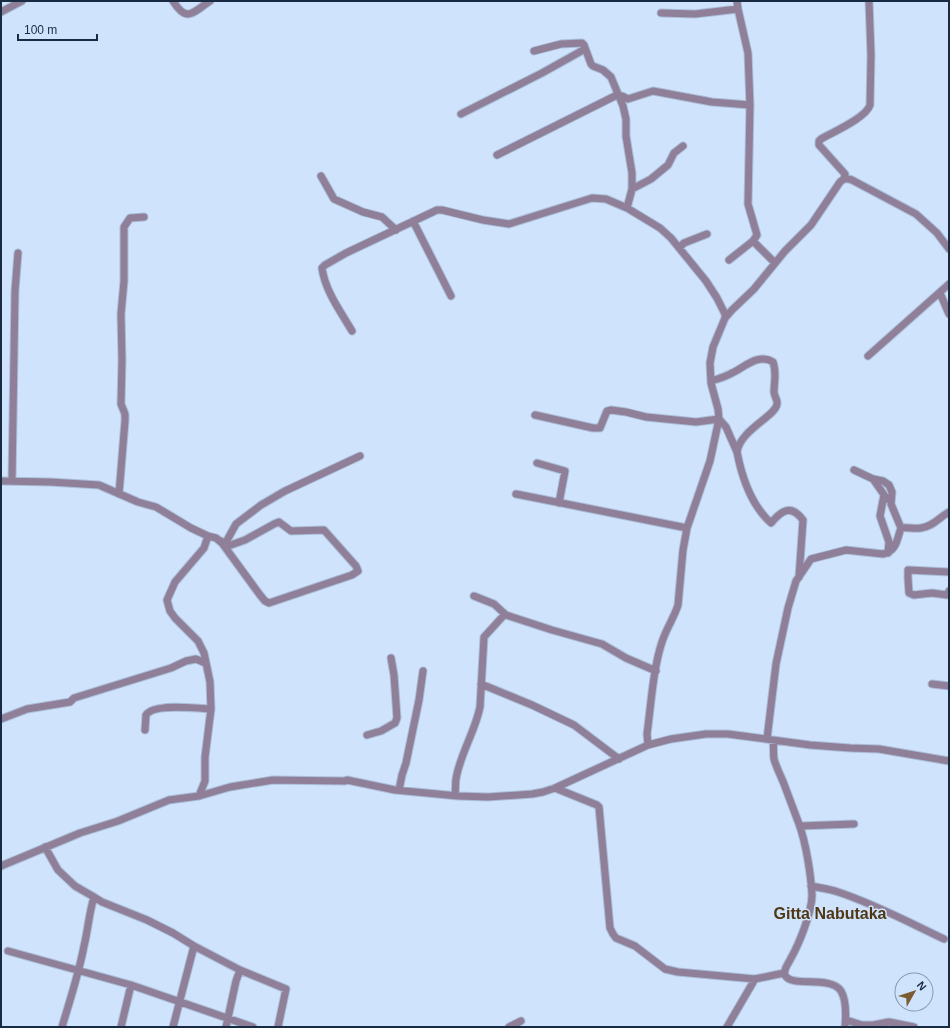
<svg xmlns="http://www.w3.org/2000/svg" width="950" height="1028" viewBox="0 0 950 1028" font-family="Helvetica,sans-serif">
  <rect width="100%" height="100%" fill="#d0e3fc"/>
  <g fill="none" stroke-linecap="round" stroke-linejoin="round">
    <defs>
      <path id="minor" d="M 173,1 C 187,23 192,13 210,1
        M 737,1 L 738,9
        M 1,12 L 22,1
        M 661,13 L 695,14 L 738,9 L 748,53 L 750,105 L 748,204 L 757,235 L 753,241 L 775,263
        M 534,51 L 561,44 L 582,43 L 584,45 L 591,64 L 593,66 L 603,70 L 611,77 L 623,106 L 626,119 L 626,136 L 632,173 L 632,189 L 627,208
        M 461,114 L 542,73 L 585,49
        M 497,155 L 615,96 L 622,96 L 628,99 L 653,91 L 712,102 L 750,105
        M 321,176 L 334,199 L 363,212 L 382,217 L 396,230
        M 844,179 L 845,174 L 819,145 L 819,141 L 821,139 C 833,132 866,118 870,105 L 871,55 L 869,1
        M 632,189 L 651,179 L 668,165 L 674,153 L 683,146
        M 413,221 L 451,296
        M 679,248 L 684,243 L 707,234
        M 729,260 L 753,241
        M 940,293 L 949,314
        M 725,318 L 732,310 L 754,289 L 785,251 L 811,225 L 840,182 C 844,178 847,178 852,180 L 916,214 L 937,233 L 949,249
        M 352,331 C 341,312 325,291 322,268 L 325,265 L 346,253 L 437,210 L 442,210 L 483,220 L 509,224 L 592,198 L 606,199 L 627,208 L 660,228 L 671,238 L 706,281 L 717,298 L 725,314 L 725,318 L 713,347 L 710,363 L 711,383 L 718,409 L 719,419 L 710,461 L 687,528 L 683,550 L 678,605 C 674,618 666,629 662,642 C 653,669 651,705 647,734 L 648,745
        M 868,356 L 949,284
        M 711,381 C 718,379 725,377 732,373 C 745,367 758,353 773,362 C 777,373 774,382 774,392 C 774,396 778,400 777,404 C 776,416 740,430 737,452 C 742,478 751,505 771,523 C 782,510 791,504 803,520 L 799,577
        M 535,415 L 593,428 L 600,428 L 607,411 L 611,410 L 626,412 L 646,417 L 696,422 L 719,419 L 726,427 L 737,452
        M 537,463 L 565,471 L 559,503
        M 854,470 L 873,479 L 883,481 L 889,485 L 892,492 L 891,504 L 901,528
        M 873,479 L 887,499
        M 12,480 L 15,291 L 18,253
        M 1,481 L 50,482 L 99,485 L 138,502 L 156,507 L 191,528 L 208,536 L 204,548 L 175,582 L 167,600 L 170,611 L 175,618 L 198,641 L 204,653 L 210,682 L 211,709 L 205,757 L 205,781 L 199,796
        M 119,494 L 125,421 L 125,414 L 121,404 L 122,360 L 121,314 L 124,281 L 124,227 L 130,218 L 144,217
        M 516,494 L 687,528
        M 884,495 L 880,516 L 889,542 L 888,553
        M 208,536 L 216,538 L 222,543 L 260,595 L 265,601 L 269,603 L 352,575 L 358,571 L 356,566 L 324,530 L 291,531 L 279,522 L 274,524 L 245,540 L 228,546 L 221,541
        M 225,544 L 236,524 L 261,505 L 285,491 L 360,456
        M 949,572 L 908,570 L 908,578 L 909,593 L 914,595 L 932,593 L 947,595 L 949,591
        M 474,596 L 494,604 L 506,615 L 552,630 L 602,644 L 626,658 L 656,671
        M 481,684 L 532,705 L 574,725 L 619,759
        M 932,684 L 949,686
        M 1,719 L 27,709 L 70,702 L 74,698 L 171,668 L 186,661 L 196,659 L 205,663
        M 145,730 L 146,715 C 153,703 198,708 211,709
        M 367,735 L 381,731 L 395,723 L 397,718 L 394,675 L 391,658
        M 767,739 L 776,664 L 788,608 L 796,581 L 811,559 L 846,550 L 883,554 C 897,551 897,539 901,528 C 907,527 914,529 921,528 C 934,526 938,518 949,512
        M 773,740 C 774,746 773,753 774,759 C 776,767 781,776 784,784 C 789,797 794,811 799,824 C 806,843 811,875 812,895 C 812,912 799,944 791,958 C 789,963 783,969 785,975 C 790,988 831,975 841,991 C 847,1001 846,1016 845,1027
        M 555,788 L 597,805 L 599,807 L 610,928 L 613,934 L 616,938 L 635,946 L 665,969 L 678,972 L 755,979 L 784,973
        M 399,790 L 402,775 L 406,763 L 419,700 L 423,671
        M 455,795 C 456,790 455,785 456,779 C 460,754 475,732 480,707 L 484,637 L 505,614
        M 800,826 L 854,824
        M 45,847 L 58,870 L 75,886 L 94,897 L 102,902 L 147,920 L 173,933 L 194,946 L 240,970 L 286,989 L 278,1027
        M 1,866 L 80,833 L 118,821 L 169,800 L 199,796 L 230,787 L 273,780 L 345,781 L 347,780 L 395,790 L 458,796 L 488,797 L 532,794 L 543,792 L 555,788 L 648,745 L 671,739 L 706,734 L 728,734 L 810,745 L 850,748 L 879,749 L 949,761
        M 811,886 C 820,888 829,889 838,892 C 875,904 910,923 944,939
        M 8,951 L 131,985 L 253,1027
        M 846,1020 L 862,1025 L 873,1025 L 889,1022 L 914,1027
        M 62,1027 C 70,1000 79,973 84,946 C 88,930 89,913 94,897
        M 121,1027 L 131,985
        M 173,1027 L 194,946
        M 226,1027 L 236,981 L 240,970
        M 509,1027 L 521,1021
        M 727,1027 L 755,979"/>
    </defs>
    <!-- minor casing -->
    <use href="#minor" stroke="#abbed7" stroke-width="9"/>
    <!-- minor -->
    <use href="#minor" stroke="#907f99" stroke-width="7"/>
  </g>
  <g text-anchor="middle" stroke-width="3" stroke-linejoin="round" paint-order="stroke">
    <!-- quarter labels -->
    <g font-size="16" font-weight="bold" fill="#4f3714" stroke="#d0e3fc">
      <text x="830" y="919">Gitta Nabutaka</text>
    </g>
  </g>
  <!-- border -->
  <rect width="950" height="1028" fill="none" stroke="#192b42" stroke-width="4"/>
  <!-- north arrow -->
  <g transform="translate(914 992) rotate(51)"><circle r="19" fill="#d0e3fc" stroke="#8799b2"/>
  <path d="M0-3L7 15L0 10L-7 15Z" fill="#7b5c31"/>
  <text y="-6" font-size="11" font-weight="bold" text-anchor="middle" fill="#192b42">N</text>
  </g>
  <!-- scale -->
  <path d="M18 34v6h79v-6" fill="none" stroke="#192b42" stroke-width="2"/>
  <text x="24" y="34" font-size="12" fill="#192b42" stroke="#d0e3fc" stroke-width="3" paint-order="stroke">100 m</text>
</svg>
